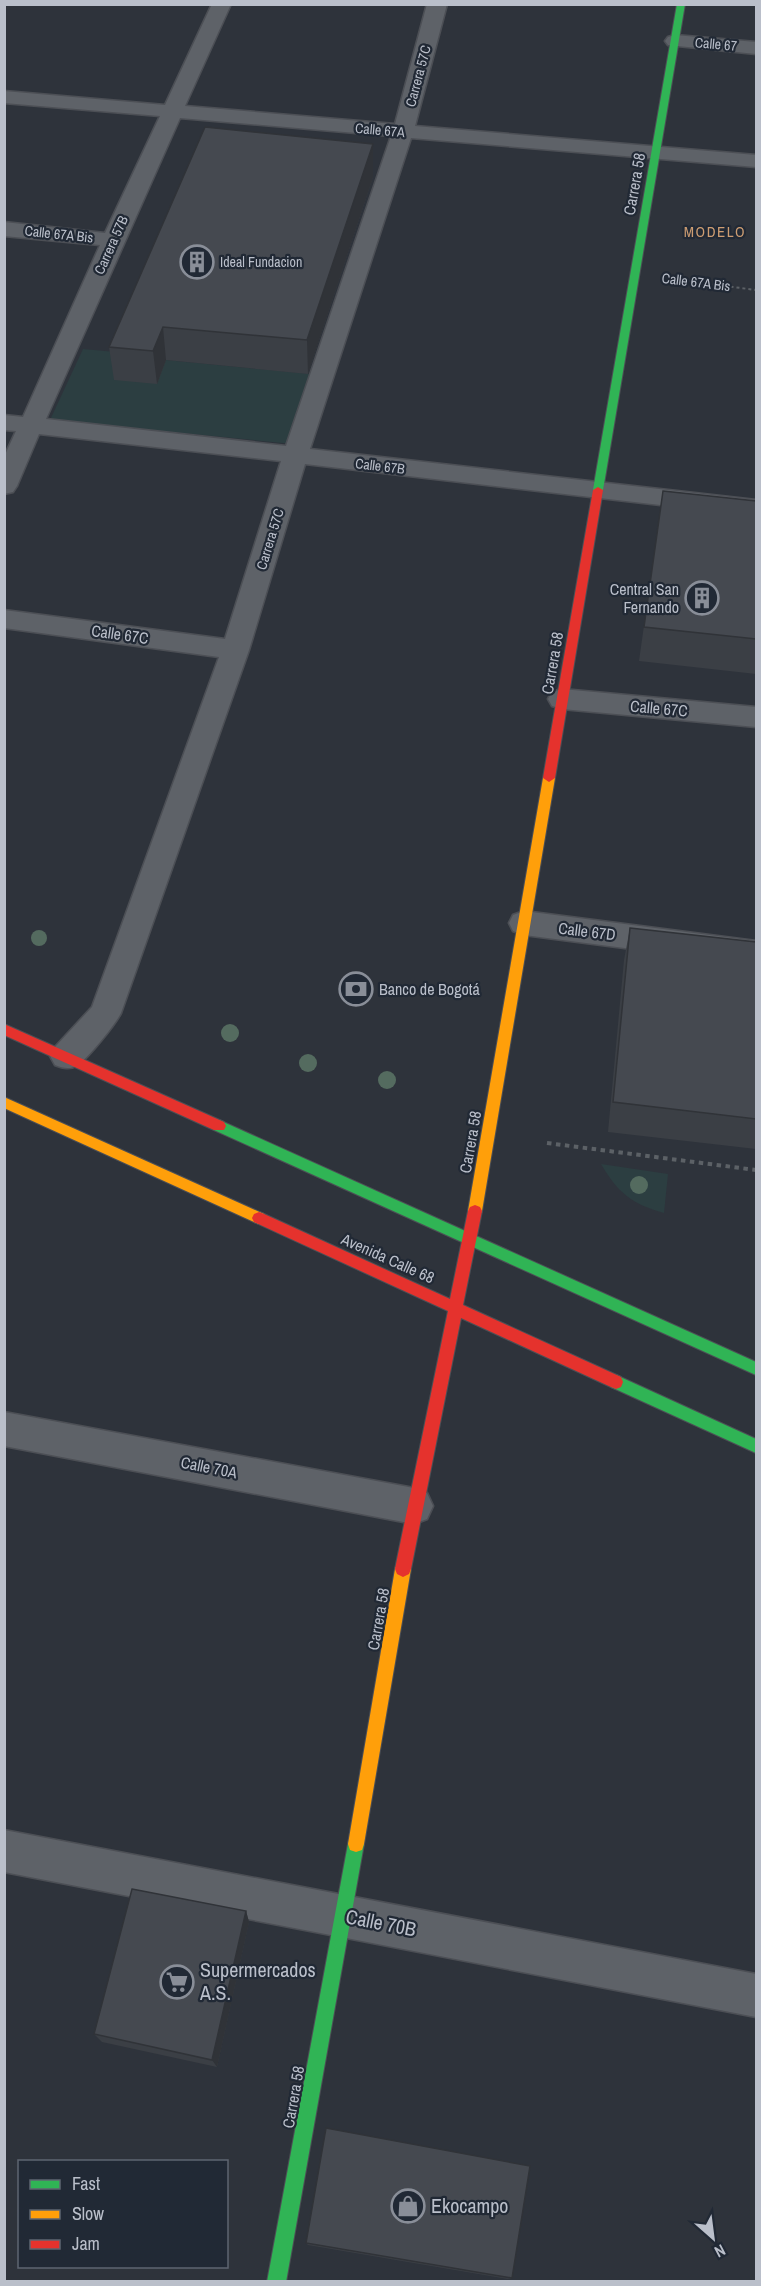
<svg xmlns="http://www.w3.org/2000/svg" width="761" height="2286" viewBox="0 0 761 2286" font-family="'Archivo Narrow',sans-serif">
  <rect width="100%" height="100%" fill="#2e333b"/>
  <!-- green -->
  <path fill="#2c3e41" d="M 83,349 L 126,353 L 166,360 L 311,374 L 293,444 L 50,420 Z
    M 601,1164 L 668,1174 L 664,1213 C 632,1204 618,1193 601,1164 Z"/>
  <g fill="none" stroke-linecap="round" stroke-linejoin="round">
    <defs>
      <path id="street" d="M 212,4 L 231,4 L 185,106 L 395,124 L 427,4 L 447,4 L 415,126 L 756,155 L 756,167 L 411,138 L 310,449 L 756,500 L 756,516 L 305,464 L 249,650 L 121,1013 C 115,1025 88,1058 78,1065 C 70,1070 63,1068 55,1065 L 50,1056 L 55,1047 L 92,1007 L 219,657 L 4,628 L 4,610 L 225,639 L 281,461 L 39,434 L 17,486 L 13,492 L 4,494 L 4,457 L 16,431 L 4,430 L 4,415 L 23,417 L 100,245 L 4,236 L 4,222 L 105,233 L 160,116 L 4,103 L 4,91 L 165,105 ZM 180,118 L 391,136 L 286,446 L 46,419 Z
        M 675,35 L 756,42 L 756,54 L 668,45 L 665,41 L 668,37 Z
        M 562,689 L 756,707 L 756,727 L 562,709 L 552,706 L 548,699 L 552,692 Z
        M 524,911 L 756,941 L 756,965 L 524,935 L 513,931 L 509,923 L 513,915 Z
        M 4,1412 L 414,1488 L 427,1493 L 433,1506 L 427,1519 L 414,1524 L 4,1446 Z
        M 4,1830 L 756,1974 L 756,2017 L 4,1872 Z"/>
      <path id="fast" d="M 677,4 L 685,4 L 603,490 L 598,493 L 593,490 Z
        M 219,1120 L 756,1362 L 756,1375 L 214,1130 L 212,1126 L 214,1122 Z
        M 616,1375 L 756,1439 L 756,1453 L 611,1387 L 609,1382 L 611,1377 Z
        M 356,1836 L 362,1838 L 364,1844 L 286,2282 L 267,2282 L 348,1844 L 350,1838 Z"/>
      <path id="slow" d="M 549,774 L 555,778 L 482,1211 L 480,1215 L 475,1217 L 470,1215 L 468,1211 L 543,778 Z
        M 4,1097 L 264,1214 L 266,1218 L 264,1222 L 259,1224 L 254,1222 L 4,1108 Z
        M 403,1561 L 409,1564 L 411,1569 L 364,1844 L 362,1850 L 356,1852 L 350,1850 L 348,1844 L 395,1569 L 397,1564 Z"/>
      <path id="jam" d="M 598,487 L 603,490 L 555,778 L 549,782 L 543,778 L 593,490 Z
        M 4,1024 L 224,1122 L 226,1126 L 224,1130 L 214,1130 L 4,1035 Z
        M 475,1205 L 480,1207 L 482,1211 L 463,1305 L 621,1377 L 623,1382 L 621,1387 L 616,1389 L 611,1387 L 461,1318 L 411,1569 L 409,1574 L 403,1577 L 397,1574 L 395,1569 L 448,1311 L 254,1222 L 252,1218 L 254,1214 L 259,1212 L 264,1214 L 450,1299 L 468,1211 L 470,1207 Z"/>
    </defs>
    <!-- street casing -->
    <use href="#street" stroke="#4c4f55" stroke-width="3"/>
    <!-- fast casing -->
    <use href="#fast" stroke="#4c4f55" stroke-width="2"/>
    <!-- slow casing -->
    <use href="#slow" stroke="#4c4f55" stroke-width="2"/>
    <!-- jam casing -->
    <use href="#jam" stroke="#4c4f55" stroke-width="2"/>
    <!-- path-far1 -->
    <path stroke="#5c6166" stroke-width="2" stroke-dasharray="3 3" stroke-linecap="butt" d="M 671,279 L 756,290"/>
    <!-- path -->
    <path stroke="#5c6166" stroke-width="4" stroke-dasharray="4.5 4.5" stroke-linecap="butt" d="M 547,1143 L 756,1170"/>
    <!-- street -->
    <use href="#street" fill="#5e6268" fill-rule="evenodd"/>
    <!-- fast -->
    <use href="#fast" fill="#30b455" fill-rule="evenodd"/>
    <!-- slow -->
    <use href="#slow" fill="#ff9f0a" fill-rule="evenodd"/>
    <!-- jam -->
    <use href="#jam" fill="#e5322d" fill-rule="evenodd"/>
  </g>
  <!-- trees -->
  <g fill="#546b5f">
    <circle cx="39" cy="938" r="8"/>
    <circle cx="230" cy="1033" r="9"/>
    <circle cx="308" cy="1063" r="9"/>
    <circle cx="387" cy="1080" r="9"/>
    <circle cx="639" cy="1185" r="9"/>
  </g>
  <!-- wall -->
  <path fill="#3b3f45" d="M 373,177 L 308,374 L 166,360 L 157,384 L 114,380 L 109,347 Z
    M 663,491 L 756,501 L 756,674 L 639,661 Z
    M 630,928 L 756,942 L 756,1149 L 608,1132 L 624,960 Z
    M 246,1911 L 249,1922 L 217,2067 L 102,2042 L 94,2034 Z
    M 306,2243 L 512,2278 L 508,2279 L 308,2245 Z"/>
  <!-- shaded-wall -->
  <path fill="#303338" d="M 373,144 L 373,177 L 308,374 L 307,340 Z
    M 163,327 L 166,360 L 157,384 L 153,351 Z
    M 246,1911 L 249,1922 L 217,2067 L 212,2060 Z"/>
  <!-- building -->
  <path fill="#454950" stroke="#303338" stroke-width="1.5" d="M 205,127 L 373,144 L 307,340 L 163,327 L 153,351 L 109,347 Z
    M 663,491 L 756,501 L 756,639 L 644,627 Z
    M 630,928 L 756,942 L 756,1119 L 613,1102 Z
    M 132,1889 L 246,1911 L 212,2060 L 94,2034 Z
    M 326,2128 L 530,2166 L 512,2278 L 306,2243 Z"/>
  <!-- icons -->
  <defs>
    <symbol id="building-ring" viewBox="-11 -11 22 22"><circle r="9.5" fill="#212935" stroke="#898e98" stroke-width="1.5"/><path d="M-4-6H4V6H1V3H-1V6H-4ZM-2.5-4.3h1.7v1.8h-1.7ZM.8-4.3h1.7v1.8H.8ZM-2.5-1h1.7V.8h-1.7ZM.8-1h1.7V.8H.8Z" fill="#898e98"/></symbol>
    <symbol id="bank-ring" viewBox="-11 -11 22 22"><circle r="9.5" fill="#212935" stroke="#898e98" stroke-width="1.5"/><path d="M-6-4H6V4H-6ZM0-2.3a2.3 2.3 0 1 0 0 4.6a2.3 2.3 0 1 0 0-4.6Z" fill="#898e98"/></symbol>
    <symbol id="supermarket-ring" viewBox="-11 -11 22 22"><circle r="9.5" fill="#212935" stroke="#898e98" stroke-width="1.5"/><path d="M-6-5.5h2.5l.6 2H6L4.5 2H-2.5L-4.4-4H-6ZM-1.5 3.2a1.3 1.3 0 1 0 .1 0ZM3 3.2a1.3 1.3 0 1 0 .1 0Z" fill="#898e98"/></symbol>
    <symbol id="shop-ring" viewBox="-11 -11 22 22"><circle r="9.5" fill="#212935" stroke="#898e98" stroke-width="1.5"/><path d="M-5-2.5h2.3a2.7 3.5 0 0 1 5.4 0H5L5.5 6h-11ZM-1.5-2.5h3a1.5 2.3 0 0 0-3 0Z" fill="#898e98"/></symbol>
  </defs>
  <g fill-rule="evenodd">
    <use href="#building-ring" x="178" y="243" width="38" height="38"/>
    <use href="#building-ring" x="683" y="579" width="38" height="38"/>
    <use href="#bank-ring" x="337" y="970" width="38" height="38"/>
    <use href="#supermarket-ring" x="158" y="1963" width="38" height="38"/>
    <use href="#shop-ring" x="389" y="2187" width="38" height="38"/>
  </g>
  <g text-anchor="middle" stroke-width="4.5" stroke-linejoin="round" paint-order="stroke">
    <!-- far-street labels -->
    <g font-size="14" fill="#babfca" stroke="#212935">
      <text transform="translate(716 44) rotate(5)" y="5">Calle 67</text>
      <text transform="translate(418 76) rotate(-75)" y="5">Carrera 57C</text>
      <text transform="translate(380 130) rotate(5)" y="5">Calle 67A</text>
      <text transform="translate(59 234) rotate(6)" y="5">Calle 67A Bis</text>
      <text transform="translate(111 245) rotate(-66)" y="5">Carrera 57B</text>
      <text transform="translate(696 282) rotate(7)" y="5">Calle 67A Bis</text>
      <text transform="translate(380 466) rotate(7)" y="5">Calle 67B</text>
      <text transform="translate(270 539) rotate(-73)" y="5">Carrera 57C</text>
    </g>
    <!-- far-poi labels -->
    <g font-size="14" fill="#babfca" stroke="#212935" text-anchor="start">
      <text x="220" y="267">Ideal Fundacion</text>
    </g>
    <!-- far-neighbourhood labels -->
    <g font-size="15" letter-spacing="1.5" fill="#cd9d72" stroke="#212935">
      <text x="715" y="237">MODELO</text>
    </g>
    <!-- street labels -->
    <g font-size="16" fill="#babfca" stroke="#212935">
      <text transform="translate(634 184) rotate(-80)" y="6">Carrera 58</text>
      <text transform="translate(120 634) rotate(8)" y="6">Calle 67C</text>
      <text transform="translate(552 663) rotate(-80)" y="6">Carrera 58</text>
      <text transform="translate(659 708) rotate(5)" y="6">Calle 67C</text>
      <text transform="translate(587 931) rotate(7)" y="6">Calle 67D</text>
      <text transform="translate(470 1142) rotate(-80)" y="6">Carrera 58</text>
      <text transform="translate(388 1258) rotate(24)" y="6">Avenida Calle 68</text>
      <text transform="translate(209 1467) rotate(11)" y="6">Calle 70A</text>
      <text transform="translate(378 1619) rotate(-80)" y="6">Carrera 58</text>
      <text transform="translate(293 2097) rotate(-80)" y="6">Carrera 58</text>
    </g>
    <!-- poi labels -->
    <g font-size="16" fill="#babfca" stroke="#212935" text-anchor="end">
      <text x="679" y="595">Central San<tspan x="679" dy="18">Fernando</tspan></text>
      <text x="379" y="995" text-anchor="start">Banco de Bogotá</text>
    </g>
    <!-- near-street labels -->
    <g font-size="20" fill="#babfca" stroke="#212935">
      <text transform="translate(381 1923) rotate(11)" y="7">Calle 70B</text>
    </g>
    <!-- near-poi labels -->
    <g font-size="20" fill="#babfca" stroke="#212935" text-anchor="start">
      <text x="200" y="1977">Supermercados<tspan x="200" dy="23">A.S.</tspan></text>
      <text x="431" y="2213">Ekocampo</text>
    </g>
  </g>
  <!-- border -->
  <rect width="761" height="2286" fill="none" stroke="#babfca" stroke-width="12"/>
  <!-- legend -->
  <rect x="18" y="2160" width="210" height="108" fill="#212935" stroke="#5e6571" stroke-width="1.5"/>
  <rect x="30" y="2180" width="30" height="9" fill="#30b455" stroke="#5e6571" stroke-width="1.5"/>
  <text x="72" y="2190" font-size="18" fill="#babfca">Fast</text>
  <rect x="30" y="2210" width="30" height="9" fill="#ff9f0a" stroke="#5e6571" stroke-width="1.5"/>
  <text x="72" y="2220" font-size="18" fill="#babfca">Slow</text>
  <rect x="30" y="2240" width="30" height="9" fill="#e5322d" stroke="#5e6571" stroke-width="1.5"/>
  <text x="72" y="2250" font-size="18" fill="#babfca">Jam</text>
  <!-- north arrow -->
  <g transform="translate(713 2238) rotate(152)" stroke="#212935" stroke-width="4.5" paint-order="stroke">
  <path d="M0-4.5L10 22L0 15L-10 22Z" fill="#babfca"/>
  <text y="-9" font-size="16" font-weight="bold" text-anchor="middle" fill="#babfca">N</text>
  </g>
</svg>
